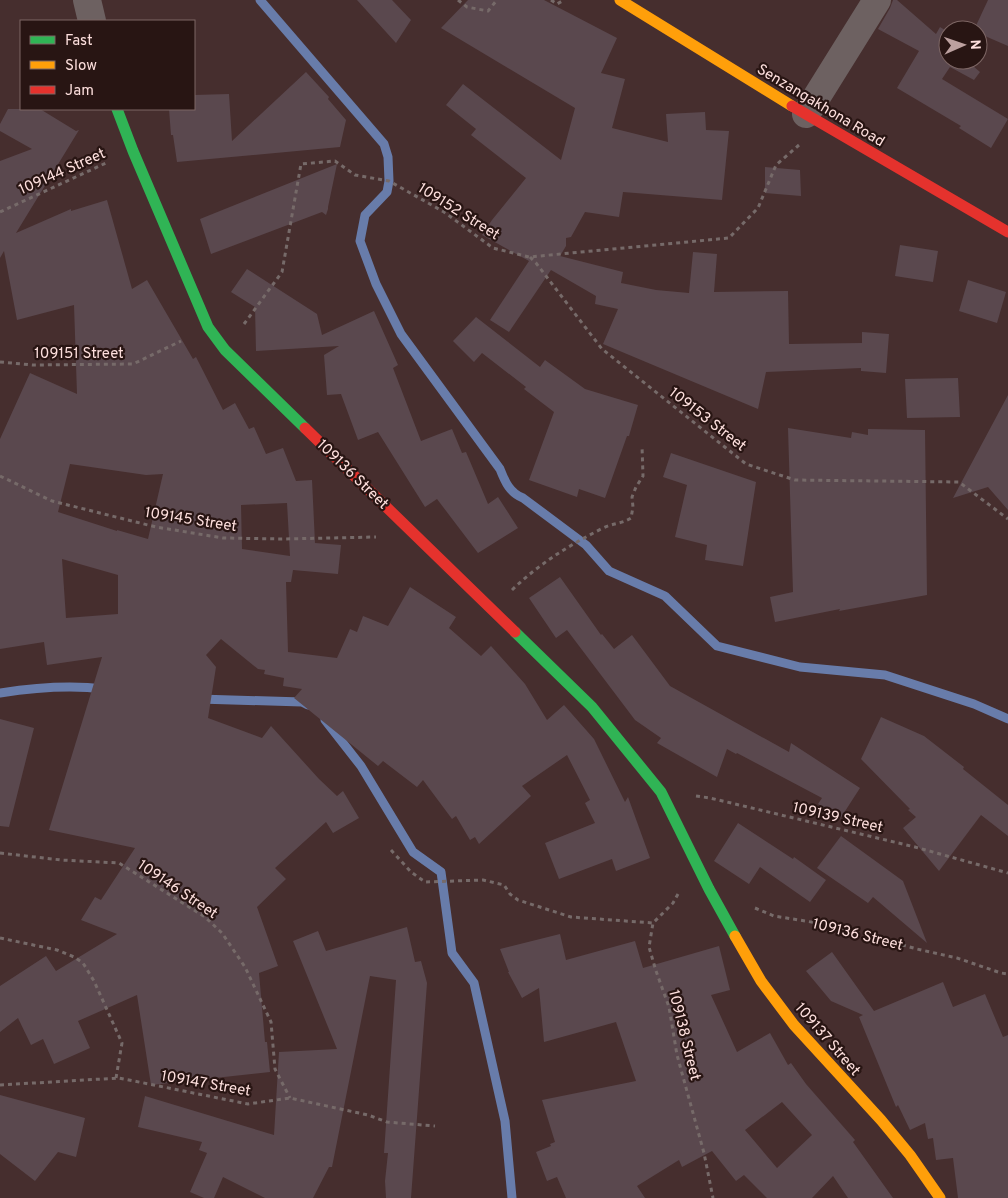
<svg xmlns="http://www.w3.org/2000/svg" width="1008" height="1198" viewBox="0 0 1008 1198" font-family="Overpass,sans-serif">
  <rect width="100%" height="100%" fill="#462e2e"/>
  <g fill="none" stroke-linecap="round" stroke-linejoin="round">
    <!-- stream -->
    <path stroke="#687caa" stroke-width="9" d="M 260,0 L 384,144 L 388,157 L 389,181 L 387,192 L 365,215 L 360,241 L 376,284 L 401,334 L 500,469 C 505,482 510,493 523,498 L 586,545 L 609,571 L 665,596 L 717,646 L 800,667 L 885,675 L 974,704 L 1008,719
      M 0,693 C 32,688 72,685 104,689
      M 199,699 L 302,702 L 308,705
      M 325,720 L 361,766 L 413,852 L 441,872 L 452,953 L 474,983 L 505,1121 L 512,1198"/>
  </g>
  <!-- building -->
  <path fill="#5a484e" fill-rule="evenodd" d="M 357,0 L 392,0 L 411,20 L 396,43 Z
    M 468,0 L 544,0 L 617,38 L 601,73 L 625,79 L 612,128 L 668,142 L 666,114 L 705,112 L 706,130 L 729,131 L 722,200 L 623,192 L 619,217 L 585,212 L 571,237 L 566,238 L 566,246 L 560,256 L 623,272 L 621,283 L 656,290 L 689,293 L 693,252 L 717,254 L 714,292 L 788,291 L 789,344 L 862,343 L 862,332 L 889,334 L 886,373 L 861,371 L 861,368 L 766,372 L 758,409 L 603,344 L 618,309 L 595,304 L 596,296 L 551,270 L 509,332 L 490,320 L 529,261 L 482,235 L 492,220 L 526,178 L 471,135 L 476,129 L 446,105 L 463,84 L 561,160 L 575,108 L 441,28 Z
    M 893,0 L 897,0 L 936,34 L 940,27 L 948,32 L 948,60 L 966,60 L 980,72 L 974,80 L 950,67 L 942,79 L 1008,119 L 991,148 L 959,128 L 961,126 L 897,88 L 919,51 L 878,29 L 890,8 Z
    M 988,0 L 1008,0 L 1008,46 L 978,33 L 978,30 L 974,30 Z
    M 306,72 L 329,97 L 328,99 L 346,120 L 340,147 L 177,162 L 173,135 L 171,135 L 169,109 L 194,109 L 194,95 L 229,94 L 232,141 Z
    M 8,109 L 40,109 L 76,131 L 79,130 L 16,233 L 71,209 L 71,211 L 107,200 L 132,289 L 147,280 L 193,359 L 196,357 L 223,410 L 235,403 L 249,429 L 254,427 L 266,454 L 283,448 L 296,481 L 312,480 L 315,543 L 341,545 L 338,574 L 293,570 L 291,582 L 286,582 L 288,652 L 337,658 L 350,629 L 357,632 L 363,616 L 388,626 L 410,587 L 456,617 L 449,628 L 481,656 L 491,646 L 525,684 L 547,720 L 564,705 L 594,739 L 625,802 L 628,797 L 650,858 L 616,871 L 612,859 L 559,879 L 545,843 L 595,823 L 585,803 L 590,800 L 567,755 L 522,786 L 531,796 L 479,844 L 475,837 L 470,840 L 456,816 L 452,819 L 423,780 L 417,787 L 383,761 L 378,766 L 294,698 L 302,689 L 283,686 L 284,678 L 264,674 L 265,670 L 258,669 L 221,639 L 206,655 L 216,667 L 208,718 L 262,738 L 271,726 L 319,779 L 337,796 L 343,791 L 359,818 L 333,833 L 326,822 L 275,868 L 286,879 L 257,907 L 278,966 L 259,973 L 265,1042 L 267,1042 L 270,1072 L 151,1085 L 137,995 L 78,1021 L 90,1048 L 54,1064 L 43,1039 L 31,1045 L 18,1018 L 0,1032 L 0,986 L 46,956 L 56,971 L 117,934 L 81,920 L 95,897 L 101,900 L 135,848 L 49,830 L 102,657 L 47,665 L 44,642 L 0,649 L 0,439 L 30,373 L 77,394 L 74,305 L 17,320 L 4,251 L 0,258 L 0,161 L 32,149 L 0,131 L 0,124 ZM 70,464 L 146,475 L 163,474 L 148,539 L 117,530 L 117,531 L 58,512 ZM 287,503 L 290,556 L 242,549 L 241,505 ZM 62,559 L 118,575 L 118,614 L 66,618 Z
    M 337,164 L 328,207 L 328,209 L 326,215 L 322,212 L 211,254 L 200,219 Z
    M 765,167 L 800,170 L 801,196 L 765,193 Z
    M 900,245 L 938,251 L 933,282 L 895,276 Z
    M 247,269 L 317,314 L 322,335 L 374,311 L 398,365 L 393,368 L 421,441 L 452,429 L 462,453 L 466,452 L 488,504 L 498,497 L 518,528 L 478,553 L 437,499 L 425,507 L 378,432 L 358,440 L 341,394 L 327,395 L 324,355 L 339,346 L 256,351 L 255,307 L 231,292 Z
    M 968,280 L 1006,292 L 997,323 L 959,311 Z
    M 476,317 L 540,367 L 545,360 L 585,389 L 638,405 L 629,436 L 627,436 L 605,498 L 579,489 L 577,497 L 529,480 L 554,412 L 524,389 L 526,387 L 482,353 L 474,362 L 453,341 Z
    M 958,378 L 960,417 L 907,418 L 905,379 Z
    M 1008,395 L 1008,510 L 988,487 L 953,498 Z
    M 788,428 L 851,438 L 852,432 L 868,435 L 868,429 L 925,430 L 927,595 L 839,611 L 840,609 L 775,622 L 770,597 L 793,592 Z
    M 671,453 L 756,482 L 743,566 L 705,560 L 707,545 L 675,537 L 687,485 L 663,477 Z
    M 560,577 L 601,635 L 602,634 L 614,649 L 632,635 L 670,686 L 789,752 L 791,743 L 860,788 L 840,819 L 818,804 L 822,798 L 737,753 L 736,754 L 727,749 L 717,777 L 657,743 L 661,738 L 635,720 L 567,630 L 556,638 L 529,598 Z
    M 881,717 L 924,736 L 964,767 L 963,769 L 1008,805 L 1008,836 L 981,815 L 939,871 L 903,828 L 916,817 L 908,810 L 910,809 L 861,759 Z
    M 0,719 L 34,728 L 9,827 L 0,826 Z
    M 738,823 L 793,859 L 794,857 L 826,880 L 810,902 L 760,867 L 749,884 L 714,861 Z
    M 841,836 L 903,881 L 927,943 L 873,897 L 868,903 L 817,868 Z
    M 407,927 L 415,962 L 421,961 L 427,983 L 411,1198 L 386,1198 L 385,1181 L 388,1153 L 384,1153 L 396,980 L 370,976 L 332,1167 L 329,1167 L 313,1198 L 265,1198 L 223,1177 L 214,1198 L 204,1198 L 190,1192 L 207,1153 L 199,1150 L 202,1142 L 138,1127 L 145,1096 L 274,1135 L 279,1052 L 337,1049 L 293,941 L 318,931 L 326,951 Z
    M 560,934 L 566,960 L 635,941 L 643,968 L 719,946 L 730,990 L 711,995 L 737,1052 L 770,1033 L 788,1065 L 791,1063 L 806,1084 L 855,1140 L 853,1142 L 893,1198 L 848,1198 L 833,1176 L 812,1198 L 767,1198 L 744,1175 L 736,1181 L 712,1151 L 682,1167 L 679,1160 L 637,1186 L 645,1198 L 566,1198 L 557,1177 L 547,1181 L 536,1152 L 551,1146 L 550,1144 L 555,1142 L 542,1100 L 636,1081 L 616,1022 L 544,1042 L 539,988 L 522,998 L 508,972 L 509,972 L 500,949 ZM 782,1102 L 812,1135 L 777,1168 L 745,1130 Z
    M 832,952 L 874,1011 L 943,982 L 953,1007 L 985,994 L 1003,1037 L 1008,1035 L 1008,1198 L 958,1198 L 953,1158 L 936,1160 L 933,1138 L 928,1139 L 925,1123 L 910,1130 L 898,1105 L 896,1107 L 859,1017 L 863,1015 L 831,1001 L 806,971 Z
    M 0,1095 L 85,1118 L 76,1157 L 58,1152 L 35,1181 L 0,1154 Z"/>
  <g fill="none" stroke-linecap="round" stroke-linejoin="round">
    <!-- path -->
    <path stroke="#766a69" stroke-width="3" stroke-dasharray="4 4" stroke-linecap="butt" d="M 458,0 L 467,7 L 488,11 L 497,0
      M 551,0 L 557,4 L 564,0
      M 0,212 L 106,163
      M 530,257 L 536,263 L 602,349 L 746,464 L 795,480 L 959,482 L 1008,519
      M 244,324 L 282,272 L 301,164 L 335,161 L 355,175 L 389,181 L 444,212 L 493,248 L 529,257 L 729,238 L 758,208 L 776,165 L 799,145
      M 0,362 L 33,365 L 133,364 L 181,341
      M 0,476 L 52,501 L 156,527 L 223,538 L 282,539 L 376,537
      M 512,590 C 540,563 568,546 603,528 C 613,523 622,524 631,518 L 633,507 L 632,497 L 636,487 L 643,476 L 642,446
      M 696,796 L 710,798 L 915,847 L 1008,873
      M 391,850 L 411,872 L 425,882 L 483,880 L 504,885 L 510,894 L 518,900 L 571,917 L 653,923
      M 0,853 L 61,860 L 119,863 L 205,917 L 222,933 L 245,967 L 271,1022 L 275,1069 L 290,1098
      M 678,894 L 673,903 L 653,923 L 649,947 L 656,971 L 669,1007 L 677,1055 L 704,1153 L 713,1198
      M 755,908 L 774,916 L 830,925 L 917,949 L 957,958 L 1001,973 L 1008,974
      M 0,938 L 57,950 L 74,957 L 83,963 L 94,981 L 122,1043 L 116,1078
      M 0,1085 L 119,1078 L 248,1104 L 290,1098 L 368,1115 L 387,1122 L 435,1126"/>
    <!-- street -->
    <path stroke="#6d6161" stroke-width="28" d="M 87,0 L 92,21
      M 806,114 L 877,0"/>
    <!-- fast -->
    <path stroke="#30b455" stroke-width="11" d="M 117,109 L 133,151 L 208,327 L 225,350 L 305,428
      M 515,632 L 592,707 L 661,792 L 709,889 L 735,936"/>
    <!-- slow -->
    <path stroke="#ff9f0a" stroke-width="11" d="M 620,0 L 792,106
      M 735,936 L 761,981 L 794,1025 L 881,1120 L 910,1155 L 940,1198"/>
    <!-- jam -->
    <path stroke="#e5322d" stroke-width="11" d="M 792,106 L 1008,232
      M 305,428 L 515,632"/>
  </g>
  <g text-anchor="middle" stroke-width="4.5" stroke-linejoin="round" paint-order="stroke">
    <!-- street labels -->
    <g font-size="15" fill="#fddfdd" stroke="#281513">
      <text transform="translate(821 105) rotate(31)" y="5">Senzangakhona Road</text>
      <text transform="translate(62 171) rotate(-24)" y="5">109144 Street</text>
      <text transform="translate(459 211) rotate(32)" y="5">109152 Street</text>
      <text x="79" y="358">109151 Street</text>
      <text transform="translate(708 419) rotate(38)" y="5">109153 Street</text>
      <text transform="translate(353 474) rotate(44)" y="5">109136 Street</text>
      <text transform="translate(191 519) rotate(9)" y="5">109145 Street</text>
      <text transform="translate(838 817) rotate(13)" y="5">109139 Street</text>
      <text transform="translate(178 889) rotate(34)" y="5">109146 Street</text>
      <text transform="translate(858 934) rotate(14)" y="5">109136 Street</text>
      <text transform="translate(685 1035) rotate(76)" y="5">109138 Street</text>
      <text transform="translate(828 1039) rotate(49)" y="5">109137 Street</text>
      <text transform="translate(206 1083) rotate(10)" y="5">109147 Street</text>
    </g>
  </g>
  <!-- legend -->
  <rect x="20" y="20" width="175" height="90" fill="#281513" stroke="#7d6664"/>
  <rect x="30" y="36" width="25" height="8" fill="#30b455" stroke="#7d6664"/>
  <text x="65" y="45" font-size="15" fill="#fddfdd">Fast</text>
  <rect x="30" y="61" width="25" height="8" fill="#ff9f0a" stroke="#7d6664"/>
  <text x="65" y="70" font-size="15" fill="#fddfdd">Slow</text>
  <rect x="30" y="86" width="25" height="8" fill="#e5322d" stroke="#7d6664"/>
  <text x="65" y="95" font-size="15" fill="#fddfdd">Jam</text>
  <!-- north arrow -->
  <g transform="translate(963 45) rotate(88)"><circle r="24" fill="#281513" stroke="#7d6664"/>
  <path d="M0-4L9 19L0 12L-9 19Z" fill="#bda1a0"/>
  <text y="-8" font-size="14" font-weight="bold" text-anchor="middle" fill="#fddfdd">N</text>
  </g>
</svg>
